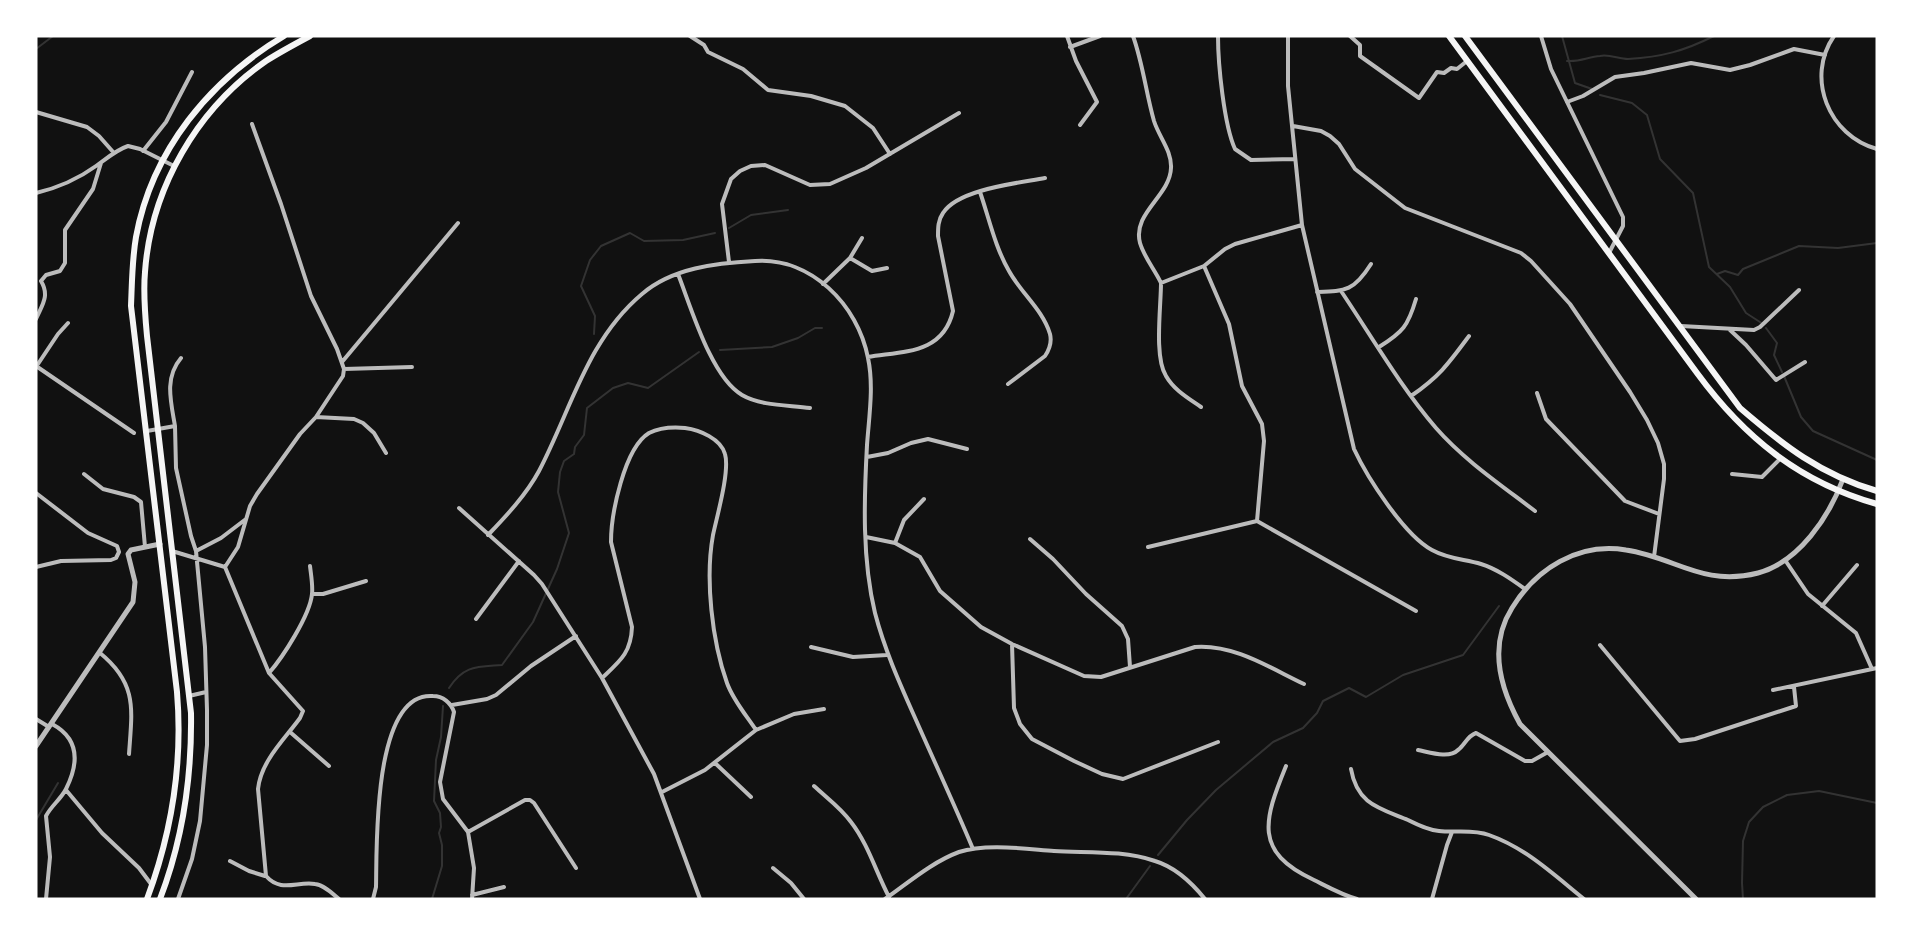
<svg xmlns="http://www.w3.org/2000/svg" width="1913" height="935" viewBox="0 0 1913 935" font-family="'Exo 2',sans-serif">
  <rect width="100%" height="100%" fill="#111"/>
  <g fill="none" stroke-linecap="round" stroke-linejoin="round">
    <!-- stream -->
    <path stroke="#333" stroke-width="2" d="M 1562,36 L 1575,83 L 1592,89
      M 36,49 L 53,36
      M 1567,61 C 1580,62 1588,57 1600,56 C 1609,54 1619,59 1628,59 C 1662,57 1684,51 1714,36
      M 1600,95 L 1632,103 L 1647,115 L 1660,159 L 1693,193 L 1709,267 L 1730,287 L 1746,313 L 1763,324
      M 729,228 L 751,215 L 788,210
      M 1717,274 L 1725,271 L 1738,275 L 1743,269 L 1799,246 L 1838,248 L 1877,243
      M 1766,328 L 1777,343 L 1774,355 L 1782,372
      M 594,334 L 595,316 L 581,286 L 590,260 L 601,246 L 630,233 L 644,241 L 683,240 L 715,233
      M 720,350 L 772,347 L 798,338 L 815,328 L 822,328
      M 1784,376 L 1801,417 L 1813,431 L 1877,460
      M 449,688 C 464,665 477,667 502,665 L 533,622 L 557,569 L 569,533 L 558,492 L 560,472 L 564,461 L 574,454 L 575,447 L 584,435 L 587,408 L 613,388 L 628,383 L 648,388 L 699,352
      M 36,820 L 58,783
      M 1158,855 L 1187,820 L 1216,790 L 1273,742 L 1303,728 L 1317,713 L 1323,701 L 1349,688 L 1366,697 L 1403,675 L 1463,655 L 1499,606
      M 432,899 L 442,866 L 442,845 L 439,833 L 441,827 L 440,813 L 434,801 L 436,760 L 441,737 L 443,706
      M 1126,899 L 1150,866
      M 1743,899 L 1742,883 L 1743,841 L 1749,822 L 1763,807 L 1787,795 L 1819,791 L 1877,803"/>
    <!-- minor -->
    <path stroke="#bcbcbc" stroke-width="4" d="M 690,36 L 704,45 L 708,52 L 743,69 L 768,90 L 811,96 L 845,106 L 873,128 L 890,154
      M 1067,36 L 1076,61 L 1097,102 L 1080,125
      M 1133,36 C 1143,64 1146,93 1154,121 C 1159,137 1172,151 1171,168 C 1170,196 1132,213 1140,243 C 1144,257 1155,270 1161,283
      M 1218,36 C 1218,64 1224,125 1235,149 L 1251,160 L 1295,159
      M 1288,36 L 1288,86 L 1302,225 L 1354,449 C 1367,477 1404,535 1432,550 C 1448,559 1464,559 1481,564 C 1497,569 1511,579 1525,589
      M 1350,36 L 1360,45 L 1360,56 L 1419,98 L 1437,72 L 1444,73 L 1451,68 L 1457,69 L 1467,61
      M 1541,36 L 1551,69 L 1623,217 L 1623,226 L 1609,253
      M 1834,36 C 1805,78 1829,136 1877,149
      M 1070,47 L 1100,36
      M 1567,102 L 1583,96 L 1615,77 L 1644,73 L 1691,63 L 1730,70 L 1750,65 L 1794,49 L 1825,55
      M 36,112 L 87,127 L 99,136 L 114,153
      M 252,124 L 281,204 L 311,296 L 337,349 L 344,369 L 343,376 L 316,417
      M 1293,126 L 1321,131 L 1330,136 L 1339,144 L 1355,169 L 1405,208 L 1521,253 L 1531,261 L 1570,304 L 1630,392 L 1647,420 L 1658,443 L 1664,464 L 1664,479 L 1654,557
      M 143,151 L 166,122 L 192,72
      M 980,192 C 989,218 995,247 1009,271 C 1021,293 1043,310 1050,334 C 1052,342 1049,350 1045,356 L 1008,384
      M 36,193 C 57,188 78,179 96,166 C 106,159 116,150 128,146 L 140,149 L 174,166
      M 850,258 L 872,271 L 887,268
      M 729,262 L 722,204 L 731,179 L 740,171 L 751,166 L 765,165 L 810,185 L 830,184 L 866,168 L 959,113
      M 1204,266 L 1229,324 L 1242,386 L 1262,424 L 1264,441 L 1257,521
      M 678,274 C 691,307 711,377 742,395 C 761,406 788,405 810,408
      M 823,284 L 850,258 L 862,238
      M 1341,291 C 1372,337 1400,386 1436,428 C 1464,460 1501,485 1535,511
      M 1317,292 C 1346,291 1354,291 1371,264
      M 36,319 C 42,305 50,296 41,281 L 46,275 L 60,271 L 65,263 L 65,230 L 93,189 L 101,163
      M 1681,326 L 1754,330 L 1760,327 L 1799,290
      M 1730,330 L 1746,345 L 1776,380 L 1805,362
      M 1379,347 C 1403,332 1408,326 1416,299
      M 868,357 C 904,351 943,354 953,311 L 938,236 C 938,228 938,220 943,213 C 958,189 1019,183 1045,178
      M 342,362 L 458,223
      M 36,366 L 134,433
      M 36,367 L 58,334 L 68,323
      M 344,369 L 412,367
      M 1537,393 L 1546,419 L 1625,501 L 1659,514
      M 1411,396 C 1440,376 1449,363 1469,336
      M 1201,407 C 1188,398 1174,390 1166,376 C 1154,357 1161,307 1161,283 L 1204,266 L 1225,249 L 1235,244 L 1302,225
      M 175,426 C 171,402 164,378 181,358
      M 147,431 L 175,426 L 176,468 L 191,536 L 196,551 L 205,647 L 207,710 L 207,745 L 200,821 L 192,859 L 178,899
      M 867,457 L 888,453 L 911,443 L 928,439 L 967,449
      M 84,474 L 103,489 L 134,497 L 141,502 L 145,547
      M 1732,474 L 1762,477 L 1780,459
      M 36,493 L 88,533 L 117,546 L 119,552 L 116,558 L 111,560 L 61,561 L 36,567
      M 459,508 L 534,575 L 542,584 L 602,678 L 654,774 L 700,899
      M 1257,521 L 1416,611
      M 488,535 C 507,515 526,495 539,471 C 571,410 587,340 642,294 C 672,268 716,263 755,261 C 811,257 858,305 868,358 C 874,386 869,417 867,445 C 864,500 862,559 875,613 C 885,651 900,684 916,720 C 935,763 955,806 973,849
      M 866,537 L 895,543 L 920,557 L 940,591 L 981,627 L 1012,644 L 1084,676 L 1101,677 L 1195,647 C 1234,644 1270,668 1304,684
      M 1030,539 L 1053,559 L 1086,594 L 1122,626 L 1128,639 L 1130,667
      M 895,543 L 904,520 L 924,499
      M 1148,547 L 1257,521
      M 172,551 L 225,567
      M 196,551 L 221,538 L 246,519
      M 1785,560 L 1808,594 L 1856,633 L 1872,669
      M 225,567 L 269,673 L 303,711 L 300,718 C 284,740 261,761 258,789 L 266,876 C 281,893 297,881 315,884 C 324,885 332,893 339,899
      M 225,567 L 238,547 L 250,506 L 257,494 L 300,434 L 316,417 L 354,419 L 363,423 L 374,433 L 386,453
      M 312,594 L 323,594 L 366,581
      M 1822,606 L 1857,565
      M 476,619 L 519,561
      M 1012,644 L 1014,708 L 1020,724 L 1032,739 L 1074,761 L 1102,774 L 1123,779 L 1218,742
      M 1600,645 L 1680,741 L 1695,739 L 1796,706 L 1794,687
      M 811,647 L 853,657 L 887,655
      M 100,653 C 138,684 132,710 129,754
      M 269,673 C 283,657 310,615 312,594 C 313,585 311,575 310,566
      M 602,678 C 620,661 631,653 632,627 L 611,542 C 611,515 624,448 649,433 C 659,428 674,427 685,428 C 700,430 721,439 725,454 C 730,471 717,516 713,535 C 705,579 712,641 727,683 C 733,700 746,715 756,730
      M 1773,690 L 1877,668
      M 189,696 L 206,692
      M 452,705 L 487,699 L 496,695 L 531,666 L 576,636
      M 36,719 L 49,727
      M 290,732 L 329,766
      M 1418,750 C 1429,752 1449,759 1458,750 C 1465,745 1467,736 1476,733 L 1525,761 L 1532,761 L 1548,752
      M 715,763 L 751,797
      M 1286,766 C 1264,820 1253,852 1314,880 C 1328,887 1342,895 1357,899
      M 1351,769 C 1357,804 1379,808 1408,820 C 1418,825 1428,830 1439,831 C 1455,833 1473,829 1489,835 C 1526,848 1554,875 1584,899
      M 814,786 C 827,798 841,808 851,822 C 868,844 876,872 889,897
      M 66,790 L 102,833 L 139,868 L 151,884
      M 662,792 L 705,770 L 756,730 L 794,714 L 824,709
      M 468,832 L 525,800 L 530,800 L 534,803 L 576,868
      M 230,861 L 249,871 L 265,876
      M 773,868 L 791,883 L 804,899
      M 472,895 L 504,887
      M 46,899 L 50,857 L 46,816 C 51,806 61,799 66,789 C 79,763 80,739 52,724
      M 373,899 L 376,887 C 377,849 372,691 433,696 C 443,696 451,703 454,712 L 440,782 L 443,799 L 468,832 L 474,868 L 472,899
      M 885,899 C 908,883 932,862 959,852 C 986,843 1026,849 1054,851 C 1087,853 1123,850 1155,861 C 1175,867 1192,883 1205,899
      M 1432,899 L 1447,845 L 1452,832"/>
    <!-- tertiary -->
    <path stroke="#bcbcbc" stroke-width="5" d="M 36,746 L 133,602 L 135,582 L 128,554 L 131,550 L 160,544
      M 1696,899 L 1520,724 C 1500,688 1488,646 1512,608 C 1536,569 1578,542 1626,550 C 1675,557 1702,587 1758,573 C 1799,562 1829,517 1843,479"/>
    <!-- primary -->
    <path stroke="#f5f5f5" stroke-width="6" d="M 1449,36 L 1697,373 C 1744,437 1799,482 1877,504
      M 1465,36 L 1740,408 C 1783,445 1821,475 1877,491
      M 147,899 C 172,832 183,764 177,692 L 131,306 C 132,283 132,260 136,237 C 152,150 210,80 284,36
      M 160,899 C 183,839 192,778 191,713 L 147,336 C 145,315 143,294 145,272 C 151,188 197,109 266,61 C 280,52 295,44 310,36"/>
  </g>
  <!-- border -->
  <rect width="1913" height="935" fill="none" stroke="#ffffff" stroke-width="75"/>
</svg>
